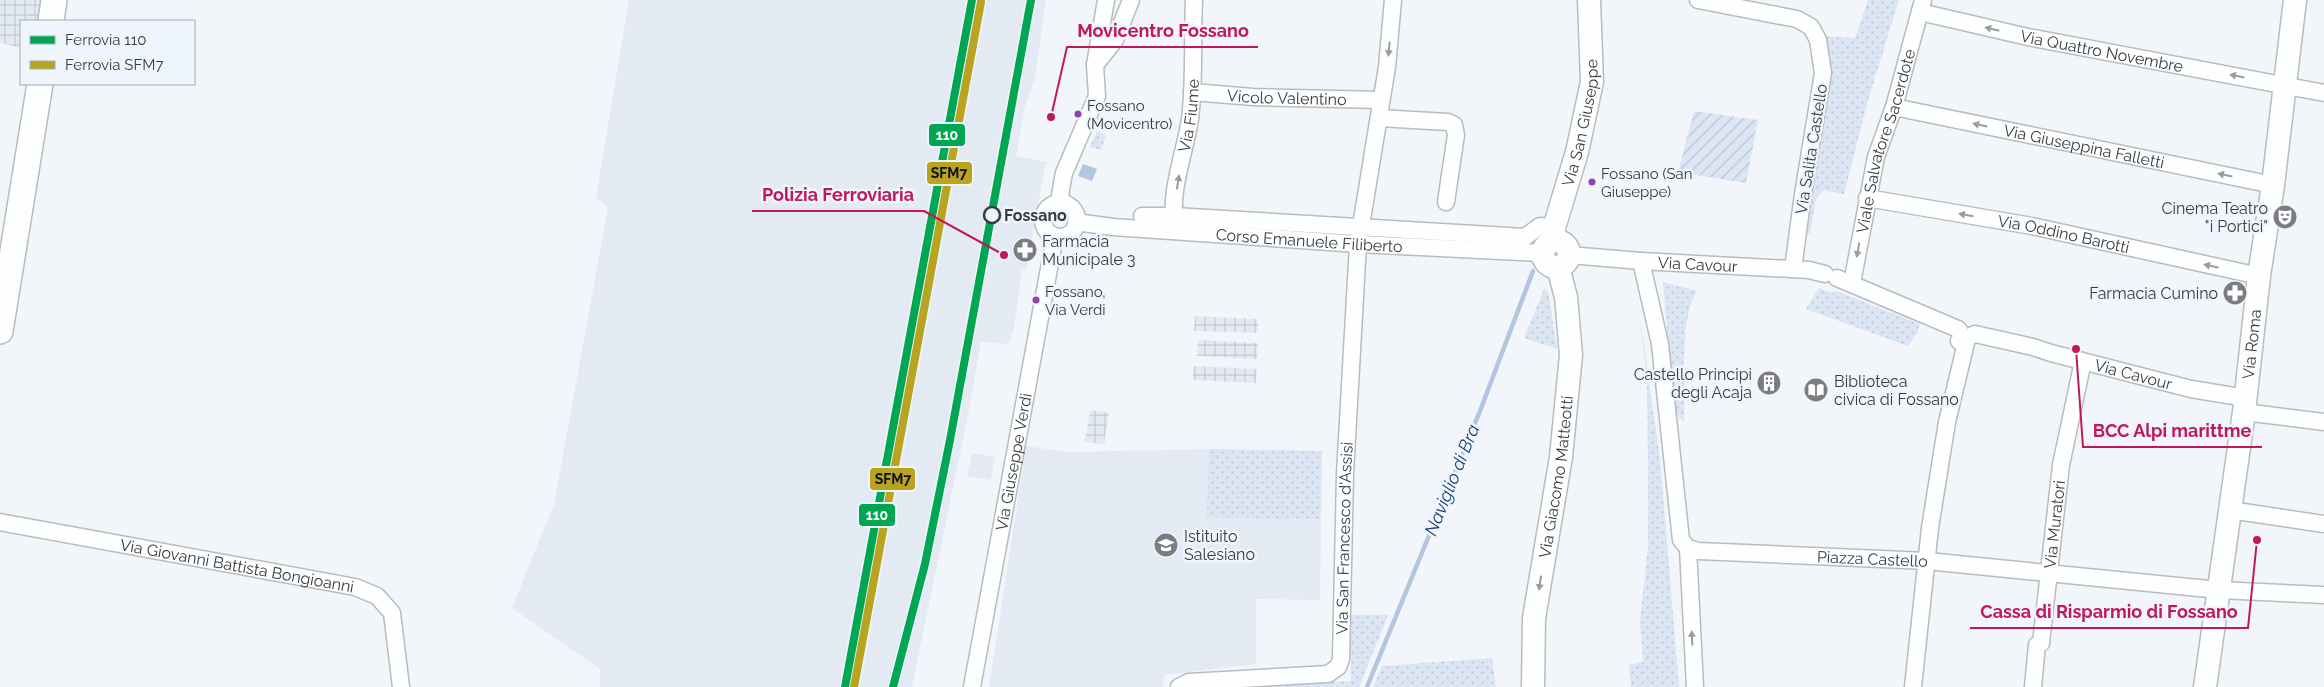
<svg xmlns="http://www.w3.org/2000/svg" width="2324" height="687" viewBox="0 0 2324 687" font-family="Raleway,sans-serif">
  <defs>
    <pattern id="industrial-grid" width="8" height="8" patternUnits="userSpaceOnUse" patternTransform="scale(1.25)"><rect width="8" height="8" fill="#e4eaf4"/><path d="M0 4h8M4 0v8" fill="none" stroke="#c4cad2"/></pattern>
    <pattern id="grass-dots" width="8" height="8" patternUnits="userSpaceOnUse" patternTransform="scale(1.25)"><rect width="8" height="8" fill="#dbe5f3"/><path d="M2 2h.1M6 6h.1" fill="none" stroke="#bdc5d1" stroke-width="1.8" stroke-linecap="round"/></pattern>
    <pattern id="garden-furrows" width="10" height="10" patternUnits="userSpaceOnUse" patternTransform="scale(1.25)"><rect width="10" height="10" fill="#dbe5f3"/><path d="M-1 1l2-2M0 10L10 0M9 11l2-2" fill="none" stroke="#bdc5d1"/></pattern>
  </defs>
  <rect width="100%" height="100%" fill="#f2f6fa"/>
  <!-- built -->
  <path fill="#e4eaf4" d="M 629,0 L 1046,0 L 1035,78 L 1025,107 L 1016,156 L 1046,162 L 1026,270 L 1022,270 L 1014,328 L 1008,344 L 981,342 L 968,415 L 912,687 L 600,687 L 600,669 L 512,608 L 554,504 L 608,207 L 596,197 Z
    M 1026,446 L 1068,452 L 1209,449 L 1322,451 L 1320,600 L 1256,599 L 1256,664 L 1164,675 L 1163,687 L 989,687 Z
    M 972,453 L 995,457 L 991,480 L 967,476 Z"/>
  <!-- industrial -->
  <path fill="url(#industrial-grid)" d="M 0,0 L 46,0 L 43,21 L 21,21 L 21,48 L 0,43 Z
    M 1195,316 L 1258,319 L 1258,333 L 1194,331 Z
    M 1198,340 L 1258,343 L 1257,359 L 1197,356 Z
    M 1193,366 L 1257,369 L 1256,383 L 1193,380 Z
    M 1090,410 L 1109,413 L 1104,444 L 1085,442 Z"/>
  <!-- grass -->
  <path fill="url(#grass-dots)" d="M 1868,0 L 1899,0 L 1869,97 L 1844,194 L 1824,190 L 1816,198 L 1810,234 L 1804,231 L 1820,152 L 1830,79 L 1823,36 L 1855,38 Z
    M 1097,131 L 1106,135 L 1101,150 L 1090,147 Z
    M 1663,282 L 1697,291 C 1679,317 1685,389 1684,422 L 1674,412 Z
    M 1545,287 L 1549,296 L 1557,349 L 1524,338 Z
    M 1819,288 L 1832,293 L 1836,291 L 1920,324 L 1918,332 L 1908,346 L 1806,309 Z
    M 1639,312 L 1660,458 L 1679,687 L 1631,687 L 1629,665 L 1643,662 L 1640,619 L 1648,548 L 1648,463 L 1647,380 Z
    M 1209,449 L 1322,451 L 1320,519 L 1207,517 Z
    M 1350,615 L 1388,615 L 1359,687 L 1245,687 L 1351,681 Z
    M 1492,658 L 1496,687 L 1373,687 L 1382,666 Z"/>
  <!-- garden -->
  <path fill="url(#garden-furrows)" d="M 1694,111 L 1758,120 L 1746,183 L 1678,172 Z"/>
  <!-- water -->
  <path fill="#b4c6df" d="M 1083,164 L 1097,169 L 1092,181 L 1078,176 Z"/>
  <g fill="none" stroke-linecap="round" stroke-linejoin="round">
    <!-- stream -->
    <path stroke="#b4c6df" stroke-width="4.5" d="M 1367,687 L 1480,411 L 1533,271"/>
    <defs>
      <g id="street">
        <path d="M 1698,0 L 1797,19 L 1811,27 L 1818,40 L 1823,73 L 1803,194 L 1793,269"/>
        <path id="s1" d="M 1920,12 L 2028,37 L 2324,93"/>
        <path d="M 1095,65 L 1115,40 L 1131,0"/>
        <path id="s2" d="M 1192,92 L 1253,97 L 1381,100"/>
        <path id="s3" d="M 1894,107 L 2273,185"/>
        <path d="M 1379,118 L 1448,122 L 1454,125 L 1456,135 L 1446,202"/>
        <path id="s4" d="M 1867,198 L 2032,226 L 2259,276"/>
        <circle cx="1060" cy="220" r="17"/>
        <path d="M 1063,204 L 1060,195 L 1064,173 L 1097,96 L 1095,65 L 1106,0"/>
        <path d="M 1142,216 L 1174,216 L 1525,237 L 1540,226 L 1554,228"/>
        <path id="s5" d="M 1076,222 L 1113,227 L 1358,244 L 1542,253"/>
        <path id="s6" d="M 1175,225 C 1169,191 1185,153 1190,119 C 1195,79 1192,40 1194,0"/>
        <path id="s7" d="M 1569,255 L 1641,261 L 1809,270 L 1825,274"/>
        <path d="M 1641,261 L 1660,344 L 1681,540 L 1688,548 L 1695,687"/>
        <path d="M 1837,278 L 1958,329 L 1966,343 L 1947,422 L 1930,528 L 1913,687"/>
        <path id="s8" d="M 1852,283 L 1876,157 L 1894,107 L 1923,0"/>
        <path id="s9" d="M 1959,341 L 1975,334 L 2033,347 L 2051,353 L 2191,389 L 2246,398"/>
        <path d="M 2244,412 L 2324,422"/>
        <path d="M 2230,510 L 2324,524"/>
        <path id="s10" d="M 0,522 L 355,587 L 377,596 L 392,613 L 401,687"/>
        <path id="s11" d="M 1688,548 L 1698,551 L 1927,561 L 2219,590 L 2324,595"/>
        <path id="s12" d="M 972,687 L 1055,236"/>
        <path id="s13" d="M 1179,687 L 1189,682 L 1328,674 L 1338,667 L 1341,659 L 1345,474 L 1358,244 L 1387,67 L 1393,0"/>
        <path id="s14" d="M 2033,687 L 2037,645 L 2041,643 L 2061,465 L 2083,361"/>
      </g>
      <g id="secondary">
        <circle cx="1556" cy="254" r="13"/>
        <path id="s15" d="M 1553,241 L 1554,228 L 1577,152 L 1592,82 L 1589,0"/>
        <path id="s16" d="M 1533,687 L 1534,618 L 1561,457 L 1571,355 L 1566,297 L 1558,267"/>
        <path id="s17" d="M 2205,687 L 2244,412 L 2259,276 L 2273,185 L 2295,0"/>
      </g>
      <path id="primary" d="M 51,21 L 54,0
        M 0,331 L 40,84"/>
    </defs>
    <!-- street casing -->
    <use href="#street" stroke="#b8bbbf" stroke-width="19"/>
    <!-- secondary casing -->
    <use href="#secondary" stroke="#b8bbbf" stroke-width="25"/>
    <!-- primary casing -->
    <use href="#primary" stroke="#b8bbbf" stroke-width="28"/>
    <!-- street -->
    <use href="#street" stroke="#fdfefe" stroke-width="16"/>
    <!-- secondary -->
    <use href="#secondary" stroke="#fdfefe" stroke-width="22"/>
    <!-- primary -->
    <use href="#primary" stroke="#fdfefe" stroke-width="25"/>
    <defs>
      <path id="rail-1" d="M 845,687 L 972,0
        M 893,687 L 925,564 L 950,440 L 1031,0"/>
      <path id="rail-2" d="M 854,687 L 981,2"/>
    </defs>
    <!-- rail-1 casing -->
    <use href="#rail-1" stroke="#eff5fd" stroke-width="11"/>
    <!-- rail-2 casing -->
    <use href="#rail-2" stroke="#eff5fd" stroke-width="11"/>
    <!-- rail-1 -->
    <use href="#rail-1" stroke="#00a651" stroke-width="8"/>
    <!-- rail-2 -->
    <use href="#rail-2" stroke="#b8a421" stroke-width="8"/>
  </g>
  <!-- one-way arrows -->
  <defs><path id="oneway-solid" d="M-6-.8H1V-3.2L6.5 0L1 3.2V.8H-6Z" transform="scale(1.25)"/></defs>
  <g fill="#9b9c9e">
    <use href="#oneway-solid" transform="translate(1992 29) rotate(-167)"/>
    <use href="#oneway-solid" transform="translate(1389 49) rotate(96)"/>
    <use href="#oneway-solid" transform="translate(2237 76) rotate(-169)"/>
    <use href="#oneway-solid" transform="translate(1980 125) rotate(-168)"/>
    <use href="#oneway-solid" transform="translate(2225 175) rotate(-168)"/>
    <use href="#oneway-solid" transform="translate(1178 182) rotate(-81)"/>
    <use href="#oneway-solid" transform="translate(1966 215) rotate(-170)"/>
    <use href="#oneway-solid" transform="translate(1858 250) rotate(100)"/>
    <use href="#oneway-solid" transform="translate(2211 266) rotate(-168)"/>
    <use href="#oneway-solid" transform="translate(1540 583) rotate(98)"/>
    <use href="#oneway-solid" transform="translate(1692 638) rotate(-93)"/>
  </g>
  <!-- icons -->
  <defs>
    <symbol id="theatre-disc" viewBox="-11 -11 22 22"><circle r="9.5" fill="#7a7c80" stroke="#eff5fd"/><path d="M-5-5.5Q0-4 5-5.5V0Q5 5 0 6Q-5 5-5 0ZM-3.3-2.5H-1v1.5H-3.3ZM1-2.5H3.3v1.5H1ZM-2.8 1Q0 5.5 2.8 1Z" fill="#fff"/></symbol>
    <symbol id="pharmacy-disc" viewBox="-11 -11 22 22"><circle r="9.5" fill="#7a7c80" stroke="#eff5fd"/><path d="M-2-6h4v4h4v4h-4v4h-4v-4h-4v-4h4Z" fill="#fff"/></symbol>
    <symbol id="building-disc" viewBox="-11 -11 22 22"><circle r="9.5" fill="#7a7c80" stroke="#eff5fd"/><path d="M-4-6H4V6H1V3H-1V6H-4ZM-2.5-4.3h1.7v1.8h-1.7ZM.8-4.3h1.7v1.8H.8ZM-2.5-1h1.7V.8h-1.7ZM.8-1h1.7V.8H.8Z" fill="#fff"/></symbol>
    <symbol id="library-disc" viewBox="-11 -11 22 22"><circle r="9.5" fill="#7a7c80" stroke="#eff5fd"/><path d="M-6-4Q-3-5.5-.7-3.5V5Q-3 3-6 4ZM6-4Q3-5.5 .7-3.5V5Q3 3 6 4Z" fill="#fff"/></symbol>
    <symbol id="school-disc" viewBox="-11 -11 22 22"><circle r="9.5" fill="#7a7c80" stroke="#eff5fd"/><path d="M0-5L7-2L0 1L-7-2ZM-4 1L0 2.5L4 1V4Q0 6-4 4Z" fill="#fff"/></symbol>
  </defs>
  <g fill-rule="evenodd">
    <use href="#theatre-disc" x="2271" y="203" width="28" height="28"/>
    <use href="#pharmacy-disc" x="1011" y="236" width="28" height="28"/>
    <use href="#pharmacy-disc" x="2221" y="279" width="28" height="28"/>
    <use href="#building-disc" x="1755" y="369" width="28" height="28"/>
    <use href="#library-disc" x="1802" y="376" width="28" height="28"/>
    <use href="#school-disc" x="1152" y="531" width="28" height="28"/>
  </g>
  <!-- markers -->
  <g fill="#8e44ad" stroke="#eff5fd" stroke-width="2">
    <circle cx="1078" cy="114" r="4.5"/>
    <circle cx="1592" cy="182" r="4.5"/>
    <circle cx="1036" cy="300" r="4.5"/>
  </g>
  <circle fill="#eff5fd" stroke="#393b3e" stroke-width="2.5" cx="992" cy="215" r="8"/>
  <g text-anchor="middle" stroke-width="5" stroke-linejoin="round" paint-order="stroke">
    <!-- bus labels -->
    <g font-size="15" fill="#393b3e" stroke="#eff5fd" text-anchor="start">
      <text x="1087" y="111">Fossano<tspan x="1087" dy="18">(Movicentro)</tspan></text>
      <text x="1601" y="179">Fossano (San<tspan x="1601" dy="18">Giuseppe)</tspan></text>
      <text x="1045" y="297">Fossano,<tspan x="1045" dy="18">Via Verdi</tspan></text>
    </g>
    <!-- street labels -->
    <g font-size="16" fill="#393b3e" stroke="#eff5fd">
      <text dy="6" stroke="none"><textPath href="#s1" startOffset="186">Via Quattro Novembre</textPath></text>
      <text dy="6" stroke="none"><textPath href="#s2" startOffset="95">Vicolo Valentino</textPath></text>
      <text dy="6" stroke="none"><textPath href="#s6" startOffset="111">Via Fiume</textPath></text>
      <text dy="6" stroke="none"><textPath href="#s15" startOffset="122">Via San Giuseppe</textPath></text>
      <text dy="6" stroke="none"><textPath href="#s8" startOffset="146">Viale Salvatore Sacerdote</textPath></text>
      <text dy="6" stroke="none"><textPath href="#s3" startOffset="194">Via Giuseppina Falletti</textPath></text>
      <text transform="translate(1811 149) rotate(-81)" y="6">Via Salita Castello</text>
      <text dy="6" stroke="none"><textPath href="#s4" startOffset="200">Via Oddino Barotti</textPath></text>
      <text dy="6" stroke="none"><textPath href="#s5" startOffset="234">Corso Emanuele Filiberto</textPath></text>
      <text dy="6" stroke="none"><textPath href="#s7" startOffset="129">Via Cavour</textPath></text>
      <text dy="6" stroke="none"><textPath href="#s17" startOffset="346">Via Roma</textPath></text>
      <text dy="6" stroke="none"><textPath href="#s9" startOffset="181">Via Cavour</textPath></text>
      <text dy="6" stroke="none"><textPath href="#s12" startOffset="229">Via Giuseppe Verdi</textPath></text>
      <text dy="6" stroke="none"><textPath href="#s16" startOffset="212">Via Giacomo Matteotti</textPath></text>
      <text dy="6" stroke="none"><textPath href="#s14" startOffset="166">Via Muratori</textPath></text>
      <text dy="6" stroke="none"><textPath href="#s13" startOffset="292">Via San Francesco d'Assisi</textPath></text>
      <text dy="6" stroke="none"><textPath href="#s11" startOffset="185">Piazza Castello</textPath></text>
      <text dy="6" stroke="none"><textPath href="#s10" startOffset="241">Via Giovanni Battista Bongioanni</textPath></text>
    </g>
    <!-- poi labels -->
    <g font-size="16" fill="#393b3e" stroke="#eff5fd" text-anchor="end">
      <text x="2268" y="214">Cinema Teatro<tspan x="2268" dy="18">"i Portici"</tspan></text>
      <text x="1042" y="247" text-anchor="start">Farmacia<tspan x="1042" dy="18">Municipale 3</tspan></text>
      <text x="2218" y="299">Farmacia Cumino</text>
      <text x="1752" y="380">Castello Principi<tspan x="1752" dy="18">degli Acaja</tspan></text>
      <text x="1834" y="387" text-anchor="start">Biblioteca<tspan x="1834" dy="18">civica di Fossano</tspan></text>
      <text x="1184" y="542" text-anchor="start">Istituito<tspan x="1184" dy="18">Salesiano</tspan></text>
    </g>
    <!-- stop labels -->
    <g font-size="16" font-weight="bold" fill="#393b3e" stroke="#eff5fd" text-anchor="start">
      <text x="1004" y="221">Fossano</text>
    </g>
    <!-- water labels -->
    <g font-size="18" font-style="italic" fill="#1e3e6b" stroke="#eff5fd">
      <text transform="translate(1452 480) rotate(-68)" y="6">Naviglio di Bra</text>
    </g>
  </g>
  <!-- callouts -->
  <path fill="none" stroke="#c2185b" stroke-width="2" d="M1051 117L1067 47H1258M1004 255L924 211H752M2076 349L2083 447H2262M2257 540L2248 628H1970"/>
  <g fill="#c2185b" stroke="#eff5fd" stroke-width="2">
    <circle cx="1051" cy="117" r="5"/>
    <circle cx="1004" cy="255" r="5"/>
    <circle cx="2076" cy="349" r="5"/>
    <circle cx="2257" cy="540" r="5"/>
  </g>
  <g font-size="18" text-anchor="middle" font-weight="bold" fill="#c2185b" stroke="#eff5fd" stroke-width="5" stroke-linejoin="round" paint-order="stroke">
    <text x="1163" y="37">Movicentro Fossano</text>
    <text x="838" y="201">Polizia Ferroviaria</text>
    <text x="2172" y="437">BCC Alpi marittme</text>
    <text x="2109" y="618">Cassa di Risparmio di Fossano</text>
  </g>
  <g stroke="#eff5fd" stroke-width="2">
    <rect x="928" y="123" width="38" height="24" rx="5" fill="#00a651"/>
    <rect x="926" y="161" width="47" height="24" rx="5" fill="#b8a421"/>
    <rect x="869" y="467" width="47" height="24" rx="5" fill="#b8a421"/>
    <rect x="858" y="503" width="38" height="24" rx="5" fill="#00a651"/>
  </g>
  <g font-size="14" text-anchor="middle" font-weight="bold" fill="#fff">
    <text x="947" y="140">110</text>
    <text x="877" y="520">110</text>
  </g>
  <g font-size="14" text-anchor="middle" font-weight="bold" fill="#111">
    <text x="949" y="178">SFM7</text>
    <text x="893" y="484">SFM7</text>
  </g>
  <!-- legend -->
  <rect x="20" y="20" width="175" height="65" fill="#eff5fd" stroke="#a6abb1"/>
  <rect x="30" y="36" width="25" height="8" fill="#00a651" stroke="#a6abb1"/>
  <text x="65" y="45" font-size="15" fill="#393b3e">Ferrovia 110</text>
  <rect x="30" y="61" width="25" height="8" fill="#b8a421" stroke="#a6abb1"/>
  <text x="65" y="70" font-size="15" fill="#393b3e">Ferrovia SFM7</text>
</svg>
